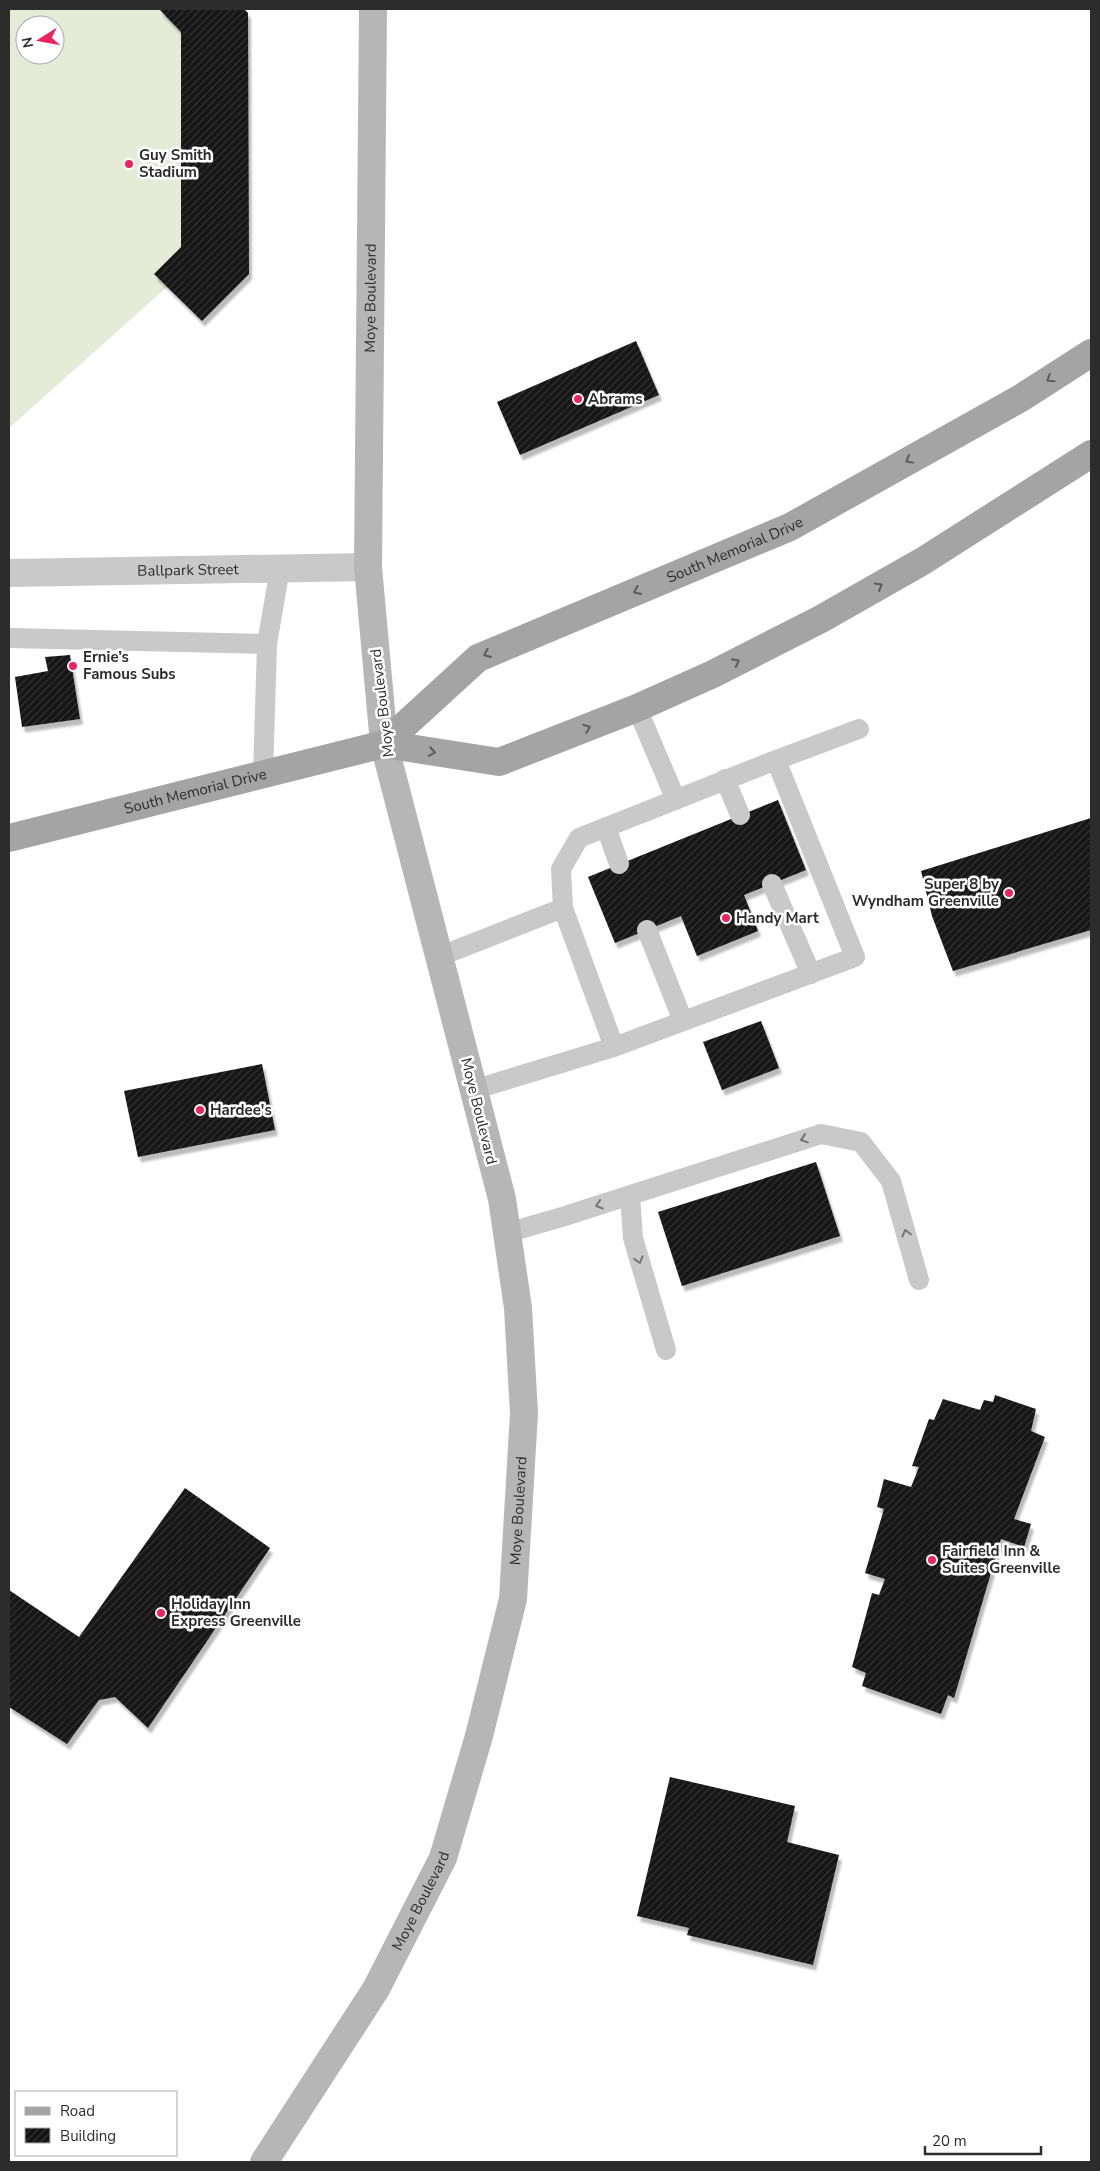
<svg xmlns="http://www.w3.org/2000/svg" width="1100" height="2171" viewBox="0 0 1100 2171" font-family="'Nunito Sans',sans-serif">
  <defs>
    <pattern id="building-hatch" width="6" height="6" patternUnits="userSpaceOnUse" patternTransform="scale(1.25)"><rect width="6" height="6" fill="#131313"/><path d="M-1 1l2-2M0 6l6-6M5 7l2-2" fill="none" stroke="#363636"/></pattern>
    <filter id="shadow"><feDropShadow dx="3" dy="5.5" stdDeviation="1" flood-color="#0004"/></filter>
  </defs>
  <rect width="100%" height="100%" fill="#fff"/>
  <!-- grass -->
  <path fill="#e6ebd8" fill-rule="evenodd" d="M 9,9 L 244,9 L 248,13 L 249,274 L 202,321 L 167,287 L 9,428 ZM 25,25 L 55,25 L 55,55 L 25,55 Z"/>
  <!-- building -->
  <path fill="url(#building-hatch)" filter="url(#shadow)" d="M 159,9 L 244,9 L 248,13 L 249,274 L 202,321 L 154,274 L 181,247 L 181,32 Z
    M 636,341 L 659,395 L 520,455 L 497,402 Z
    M 70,655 L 80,719 L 22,727 L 15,677 L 48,671 L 45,657 Z
    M 778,800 L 806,870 L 744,895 L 758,931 L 697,956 L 681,916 L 615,943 L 588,877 Z
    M 1091,818 L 1091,930 L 953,971 L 932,916 L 921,871 Z
    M 761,1021 L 779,1068 L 722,1090 L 703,1042 Z
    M 262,1064 L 275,1130 L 138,1157 L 124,1091 Z
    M 816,1162 L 840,1236 L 682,1286 L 658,1212 Z
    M 995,1395 L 1036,1409 L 1031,1431 L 1045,1437 L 1014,1519 L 1031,1524 L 1024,1547 L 1001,1539 L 954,1698 L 948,1695 L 941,1714 L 862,1686 L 866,1673 L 852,1667 L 872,1593 L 879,1595 L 885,1579 L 865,1573 L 884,1509 L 877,1507 L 884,1479 L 911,1487 L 919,1467 L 912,1466 L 929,1419 L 934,1420 L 943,1399 L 980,1410 L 984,1400 L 993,1402 Z
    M 185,1488 L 270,1548 L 148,1728 L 115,1697 L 99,1700 L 67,1744 L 9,1707 L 9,1590 L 79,1637 Z
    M 670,1777 L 795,1806 L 787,1842 L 839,1855 L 813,1965 L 687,1935 L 689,1928 L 637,1916 Z"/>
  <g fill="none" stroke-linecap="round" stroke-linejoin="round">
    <!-- lane -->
    <path stroke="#c9c9c9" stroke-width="20" d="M 9,638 L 267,644 L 263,775
      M 267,644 L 280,568
      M 637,708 L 676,800
      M 725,779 L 740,815
      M 606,827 L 619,864
      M 772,884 L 811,974
      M 563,908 L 561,869 L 579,838 L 776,760
      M 647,930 L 683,1021
      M 438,957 L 563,908 L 614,1047 L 473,1090
      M 614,1047 L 855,957 L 776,760 L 859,729
      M 630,1195 L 633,1238 L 666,1350
      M 507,1233 L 565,1216 L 821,1134 L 861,1142 L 891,1181 L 919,1280"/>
    <!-- street -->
    <path stroke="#c9c9c9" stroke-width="28" id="s1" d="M 9,573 L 368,567"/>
    <!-- secondary -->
    <path stroke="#b6b6b6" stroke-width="28" id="s2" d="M 264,2162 L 376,1989 L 443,1858 L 479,1736 L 513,1599 L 524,1413 L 518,1308 L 502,1199 L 384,744 L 368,567 L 373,9"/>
    <!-- primary -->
    <g stroke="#a4a4a4" stroke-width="28">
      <path id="s3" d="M 384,744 L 478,658 L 790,527 L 1021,398 L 1091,353"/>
      <path id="s4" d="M 9,838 L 384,744 L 499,762 L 637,708 L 713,674 L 821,619 L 923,561 L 1091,454"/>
    </g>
  </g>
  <!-- one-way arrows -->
  <defs><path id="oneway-chevron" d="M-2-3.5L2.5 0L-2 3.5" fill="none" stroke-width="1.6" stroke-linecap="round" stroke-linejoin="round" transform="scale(1.25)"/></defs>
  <g stroke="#5c5c5c">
    <use href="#oneway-chevron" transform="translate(1050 379) rotate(147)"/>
    <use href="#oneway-chevron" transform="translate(909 460) rotate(151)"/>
    <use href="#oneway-chevron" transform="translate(879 586) rotate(-30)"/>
    <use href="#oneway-chevron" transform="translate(637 591) rotate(157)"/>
    <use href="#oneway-chevron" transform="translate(487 654) rotate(157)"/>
    <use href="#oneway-chevron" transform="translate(736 662) rotate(-27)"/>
    <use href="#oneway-chevron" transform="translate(587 728) rotate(-21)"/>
    <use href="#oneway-chevron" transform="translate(432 752) rotate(9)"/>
  </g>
  <g stroke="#737373">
    <use href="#oneway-chevron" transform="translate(804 1139) rotate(162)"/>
    <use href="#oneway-chevron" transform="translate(599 1205) rotate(162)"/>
    <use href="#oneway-chevron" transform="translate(906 1233) rotate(-105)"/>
    <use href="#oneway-chevron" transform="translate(639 1260) rotate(73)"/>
  </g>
  <!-- markers -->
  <g fill="#ec245e" stroke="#fff" stroke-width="2">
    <circle cx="129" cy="164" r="5"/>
    <circle cx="578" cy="399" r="5"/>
    <circle cx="73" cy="666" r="5"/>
    <circle cx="1009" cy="893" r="5"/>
    <circle cx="726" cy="918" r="5"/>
    <circle cx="200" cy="1110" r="5"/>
    <circle cx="932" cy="1560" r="5"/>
    <circle cx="161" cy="1613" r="5"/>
  </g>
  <g text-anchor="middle" stroke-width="5" stroke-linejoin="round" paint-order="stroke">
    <!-- poi labels -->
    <g font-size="15" font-weight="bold" fill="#2c2c2c" stroke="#fff" text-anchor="start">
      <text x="139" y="160">Guy Smith<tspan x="139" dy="17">Stadium</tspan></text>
      <text x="588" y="404">Abrams</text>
      <text x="83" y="662">Ernie’s<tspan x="83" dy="17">Famous Subs</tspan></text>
      <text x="999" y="889" text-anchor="end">Super 8 by<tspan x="999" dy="17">Wyndham Greenville</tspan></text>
      <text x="736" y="923">Handy Mart</text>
      <text x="210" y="1115">Hardee's</text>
      <text x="942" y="1556">Fairfield Inn &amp;<tspan x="942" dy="17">Suites Greenville</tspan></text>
      <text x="171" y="1609">Holiday Inn<tspan x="171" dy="17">Express Greenville</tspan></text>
    </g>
    <!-- street labels -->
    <g font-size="15" fill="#2c2c2c" stroke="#fff">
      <text dy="5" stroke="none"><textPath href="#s2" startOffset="1940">Moye Boulevard</textPath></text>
      <text dy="5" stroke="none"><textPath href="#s3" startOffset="406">South Memorial Drive</textPath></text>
      <text dy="5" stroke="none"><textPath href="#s1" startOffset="179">Ballpark Street</textPath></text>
      <text transform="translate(382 703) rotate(-97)" y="5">Moye Boulevard</text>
      <text dy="5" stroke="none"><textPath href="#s4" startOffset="192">South Memorial Drive</textPath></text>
      <text transform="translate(479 1111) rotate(76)" y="5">Moye Boulevard</text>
      <text dy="5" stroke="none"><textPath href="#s2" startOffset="710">Moye Boulevard</textPath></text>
      <text dy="5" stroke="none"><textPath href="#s2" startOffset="305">Moye Boulevard</textPath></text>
    </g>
  </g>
  <!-- border -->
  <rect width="1100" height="2171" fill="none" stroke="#2c2c2c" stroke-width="20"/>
  <!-- legend -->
  <rect x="15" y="2091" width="162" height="65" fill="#ffffff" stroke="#ababab"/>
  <rect x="25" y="2107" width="25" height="8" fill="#a4a4a4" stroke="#ababab"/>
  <text x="60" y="2116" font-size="15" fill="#2c2c2c">Road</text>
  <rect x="25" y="2128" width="25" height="15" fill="url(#building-hatch)" stroke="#ababab"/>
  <text x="60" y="2141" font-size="15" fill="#2c2c2c">Building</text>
  <!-- north arrow -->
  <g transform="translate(40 40) rotate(259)"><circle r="24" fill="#ffffff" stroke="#ababab"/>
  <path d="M0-4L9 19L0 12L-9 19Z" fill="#ec245e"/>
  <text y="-8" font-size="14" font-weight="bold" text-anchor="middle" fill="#2c2c2c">N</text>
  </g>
  <!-- scale -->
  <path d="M925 2146v8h116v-8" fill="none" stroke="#2c2c2c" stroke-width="2.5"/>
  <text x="932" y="2146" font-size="15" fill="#2c2c2c" stroke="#ffffff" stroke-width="4" paint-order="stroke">20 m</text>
</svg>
